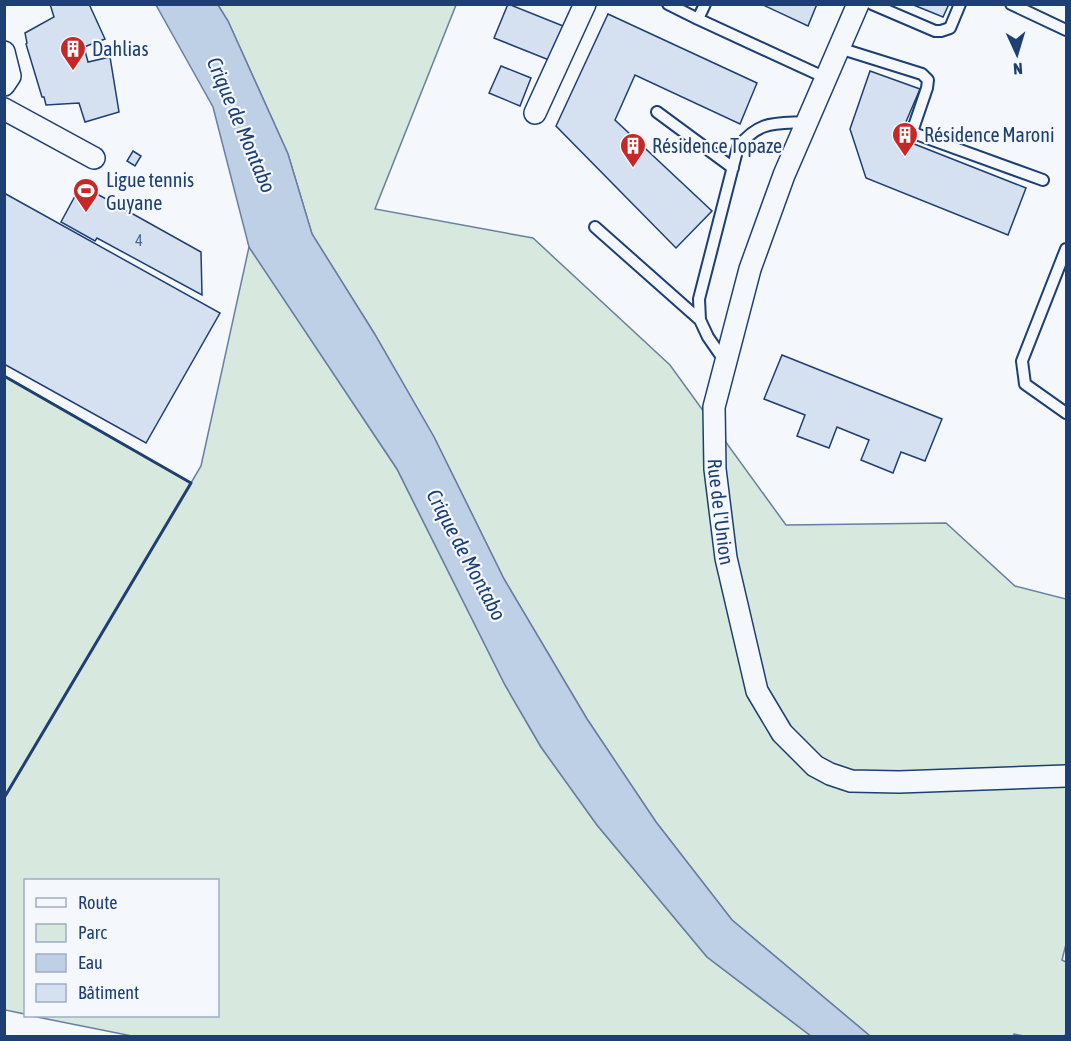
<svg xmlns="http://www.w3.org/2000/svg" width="1071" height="1041" viewBox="0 0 1071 1041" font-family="'Asap Condensed',sans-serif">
  <rect width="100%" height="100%" fill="#f4f7fb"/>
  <!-- green -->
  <path fill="#d7e8df" stroke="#687fa3" stroke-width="1.5" d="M 218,5 L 456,5 L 375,209 L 533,238 L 670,365 L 786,525 L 946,523 L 1015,586 L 1066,599 L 1066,944 L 1062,960 L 1066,962 L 1066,1032 L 1065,1036 L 1024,1036 L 1014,1034 L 1013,1036 L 870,1036 L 732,920 L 656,822 L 587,719 L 504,579 L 434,437 L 374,333 L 312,234 L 288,154 L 228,21 Z
    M 249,247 L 397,469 L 505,685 L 541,747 L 597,825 L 707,957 L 811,1036 L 132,1036 L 32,1016 L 218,1016 L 218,880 L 26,880 L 25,1014 L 5,1010 L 5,376 L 191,483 L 201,466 Z"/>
  <!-- water -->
  <path fill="#bed0e5" stroke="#687fa3" stroke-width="1.5" d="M 156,5 L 218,5 L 228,21 L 288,154 L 312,234 L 374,333 L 434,437 L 504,579 L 587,719 L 656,822 L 732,920 L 870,1036 L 811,1036 L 707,957 L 597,825 L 541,747 L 505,685 L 397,469 L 249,247 L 213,107 Z"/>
  <!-- building -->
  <path fill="#d5e0f0" stroke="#1d3f73" stroke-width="1.5" d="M 50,4 L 89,4 L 105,39 L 84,47 L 88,62 L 110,57 L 119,112 L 85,122 L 79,103 L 46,105 L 44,97 L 42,97 L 26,44 L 27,43 L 25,33 L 54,17 Z
    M 508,4 L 563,26 L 549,60 L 494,38 Z
    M 761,4 L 817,4 L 808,26 Z
    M 911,4 L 949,4 L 943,17 Z
    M 608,14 L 757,83 L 740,124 L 635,75 L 615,120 L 712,211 L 676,248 L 556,126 Z
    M 501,66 L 531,78 L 520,106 L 489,93 Z
    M 870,71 L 920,89 L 899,138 L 1026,188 L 1008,235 L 866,178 L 850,129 Z
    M 133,151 L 141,156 L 135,166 L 127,161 Z
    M 81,185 L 201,252 L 202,295 L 97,238 L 95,241 L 61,222 Z
    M 4,193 L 220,313 L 146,443 L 4,364 Z
    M 782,355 L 942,419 L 925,461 L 901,452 L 893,473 L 861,460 L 869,440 L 837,427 L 829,448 L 797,436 L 805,415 L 764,399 Z"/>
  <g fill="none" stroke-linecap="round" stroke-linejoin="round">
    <defs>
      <path id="lane" d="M 668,4 L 698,19
        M 705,4 L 698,19 L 826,78
        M 872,4 L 935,31 L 941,31 L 950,28 L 960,4
        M 1011,4 L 1066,30
        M 839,48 L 922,74 L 928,80 L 927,88 L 913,129 L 916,134 L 1043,180
        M 657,112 L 733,168
        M 595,227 L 700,320
        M 1066,249 L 1022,361 L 1025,384 L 1066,413
        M 726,363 L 708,337 L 700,320 L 699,299 L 738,147 C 760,120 774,124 807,122"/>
      <g id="street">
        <path id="s1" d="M 858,4 L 784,175 L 750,269 L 714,407 L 715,469 L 726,558 L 757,691 L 782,733 L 815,766 L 830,774 L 851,781 L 899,782 L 1066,776"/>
        <path d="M 4,52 L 10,76 L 4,85"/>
        <path d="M 4,109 L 94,158"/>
        <path d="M 535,113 L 585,4"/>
      </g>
    </defs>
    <!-- lane casing -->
    <use href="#lane" stroke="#1d3f73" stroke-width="14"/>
    <!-- street casing -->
    <use href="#street" stroke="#1d3f73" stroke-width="24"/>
    <!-- lane -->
    <use href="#lane" stroke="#f4f7fb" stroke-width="10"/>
    <!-- street -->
    <use href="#street" stroke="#f4f7fb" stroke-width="21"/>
    <!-- wall -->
    <path stroke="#1d3f73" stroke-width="3" d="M 4,376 L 191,483 L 4,798"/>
  </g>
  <!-- icons -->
  <defs>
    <symbol id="building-pin" viewBox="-11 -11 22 30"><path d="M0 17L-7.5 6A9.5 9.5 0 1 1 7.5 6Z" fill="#c62828" stroke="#f4f7fb"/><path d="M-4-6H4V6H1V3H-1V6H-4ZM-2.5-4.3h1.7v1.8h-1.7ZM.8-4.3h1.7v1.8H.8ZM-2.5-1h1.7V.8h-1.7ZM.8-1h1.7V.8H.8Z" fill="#fff"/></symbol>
    <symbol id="stadium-pin" viewBox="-11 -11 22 30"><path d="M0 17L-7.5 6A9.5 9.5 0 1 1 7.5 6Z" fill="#c62828" stroke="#f4f7fb"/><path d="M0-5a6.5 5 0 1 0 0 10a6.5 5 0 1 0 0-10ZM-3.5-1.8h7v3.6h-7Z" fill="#fff"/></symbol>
  </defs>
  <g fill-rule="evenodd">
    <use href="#building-pin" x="58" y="34" width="30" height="40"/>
    <use href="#building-pin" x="890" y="120" width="30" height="40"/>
    <use href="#building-pin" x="618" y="131" width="30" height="40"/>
    <use href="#stadium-pin" x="71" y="176" width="30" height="40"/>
  </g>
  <g text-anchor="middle" stroke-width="4.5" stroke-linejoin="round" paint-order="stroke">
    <!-- number labels -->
    <g font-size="16" fill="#4b6792">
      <text x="139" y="246">4</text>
    </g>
    <!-- poi labels -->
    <g font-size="20" fill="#1d3f73" stroke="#f4f7fb" text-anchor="start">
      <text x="92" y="56">Dahlias</text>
      <text x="924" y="142">Résidence Maroni</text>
      <text x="652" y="153">Résidence Topaze</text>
      <text x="106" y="187">Ligue tennis<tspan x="106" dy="23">Guyane</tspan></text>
    </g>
    <!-- street labels -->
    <g font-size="20" fill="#1d3f73" stroke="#f4f7fb">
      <text dy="7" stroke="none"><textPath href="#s1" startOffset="534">Rue de l'Union</textPath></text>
    </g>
    <!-- water labels -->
    <g font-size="21" font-style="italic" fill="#1d3f73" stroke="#f4f7fb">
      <text transform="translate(241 125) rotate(67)" y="7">Crique de Montabo</text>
      <text transform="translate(466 555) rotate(62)" y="7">Crique de Montabo</text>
    </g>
  </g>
  <!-- border -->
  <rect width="1071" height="1041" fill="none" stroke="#1d3f73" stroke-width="12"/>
  <!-- legend -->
  <rect x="24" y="879" width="195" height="138" fill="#f4f7fb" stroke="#9eadc5" stroke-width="1.5"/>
  <rect x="36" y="898" width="30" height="9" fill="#f4f7fb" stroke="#9eadc5" stroke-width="1.5"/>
  <text x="78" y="909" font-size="18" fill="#1d3f73">Route</text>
  <rect x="36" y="924" width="30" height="18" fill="#d7e8df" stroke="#9eadc5" stroke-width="1.5"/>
  <text x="78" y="939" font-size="18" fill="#1d3f73">Parc</text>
  <rect x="36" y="954" width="30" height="18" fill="#bed0e5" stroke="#9eadc5" stroke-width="1.5"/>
  <text x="78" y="969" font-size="18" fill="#1d3f73">Eau</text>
  <rect x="36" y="984" width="30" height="18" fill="#d5e0f0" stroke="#9eadc5" stroke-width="1.5"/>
  <text x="78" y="999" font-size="18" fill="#1d3f73">Bâtiment</text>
  <!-- north arrow -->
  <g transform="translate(1017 54) rotate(176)" stroke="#f4f7fb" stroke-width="4.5" paint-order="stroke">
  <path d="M0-4.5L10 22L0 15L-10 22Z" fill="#1d3f73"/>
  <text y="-9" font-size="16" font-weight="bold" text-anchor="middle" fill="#1d3f73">N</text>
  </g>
</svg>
